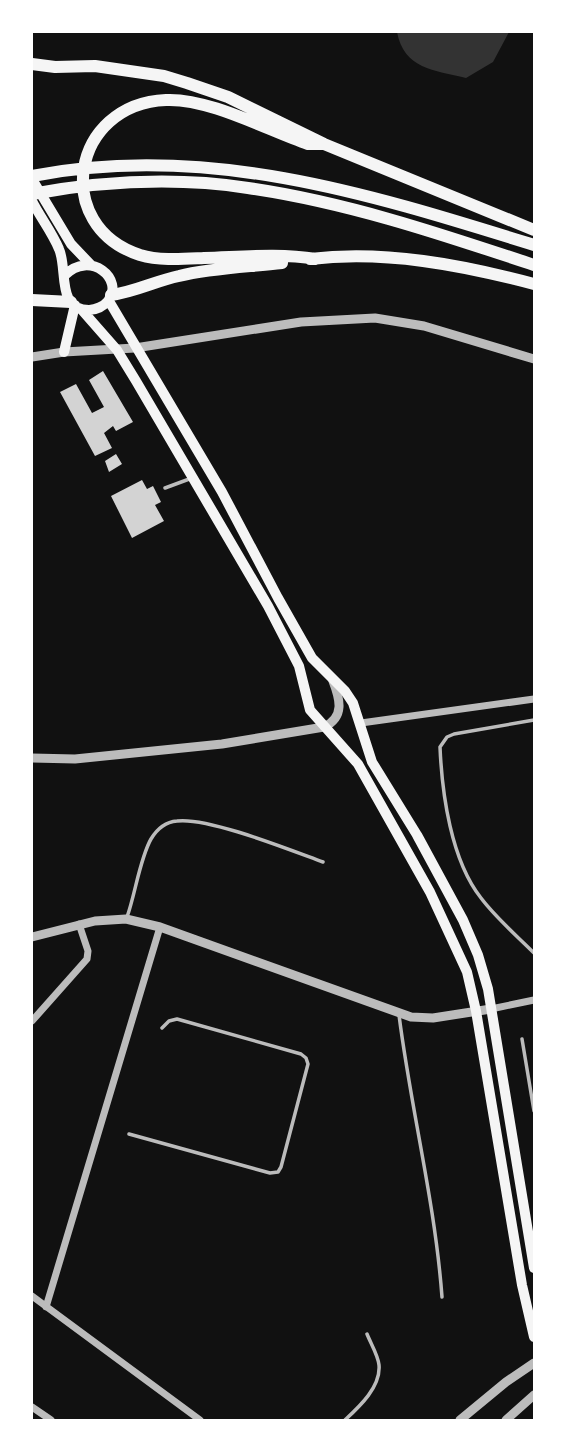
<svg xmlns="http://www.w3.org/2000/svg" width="566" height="1452" viewBox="0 0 566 1452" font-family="Overpass,sans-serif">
  <rect width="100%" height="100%" fill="#111"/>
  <!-- water -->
  <path fill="#333" d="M 397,32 L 509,32 L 493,62 L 466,78 C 434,70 404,69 397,32 Z"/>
  <!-- building -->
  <path fill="#d3d3d3" d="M 103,371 L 133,422 L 116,431 L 113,426 L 104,433 L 112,448 L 95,456 L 60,392 L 76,384 L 92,413 L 104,407 L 89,380 Z
    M 116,454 L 122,464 L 109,472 L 105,461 Z
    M 142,480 L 147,489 L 153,486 L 161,502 L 155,505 L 164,521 L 132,538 L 111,496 Z"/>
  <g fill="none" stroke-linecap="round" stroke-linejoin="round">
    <!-- service -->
    <path stroke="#bcbcbc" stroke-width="3.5" d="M 165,488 L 192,478
      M 534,720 L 454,734 L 447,737 L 440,747 C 442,794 451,860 481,898 C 496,918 516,935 534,953
      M 127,917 C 135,895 140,858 151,839 C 157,829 165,822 177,821 C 208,817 290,850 323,862
      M 399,1015 C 411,1110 435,1202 442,1297
      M 522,1039 L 534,1111
      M 129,1134 L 270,1173 L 278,1172 L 281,1167 L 308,1064 L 306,1058 L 301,1054 L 177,1019 L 169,1021 L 162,1028
      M 345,1420 C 359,1407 381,1387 379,1365 C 378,1355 371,1344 367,1334"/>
    <!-- minor -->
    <path stroke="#bcbcbc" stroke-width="7" d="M 361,723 L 534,699
      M 491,1009 L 534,1000
      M 32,1021 L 87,959 L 88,951 L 79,924
      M 32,1296 L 200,1420
      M 46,1307 L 160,927
      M 32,1407 L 51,1420"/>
    <!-- tertiary -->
    <path stroke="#bcbcbc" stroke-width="9" d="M 32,357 L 64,352 L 135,348 L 301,322 L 375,318 L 424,326 L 534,359
      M 32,758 L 75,759 L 222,744 L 324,727 C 345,717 340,699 333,681
      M 32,937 L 95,921 L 126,919 L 160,927 L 411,1017 L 433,1018 L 491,1009
      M 460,1420 L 506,1382 L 534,1363
      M 506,1420 L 534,1395"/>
    <!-- primary -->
    <path stroke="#f5f5f5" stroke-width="10" d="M 32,179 L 71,244 L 91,265
      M 32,201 C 40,217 52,232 59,249 C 68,269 56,310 89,310 C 96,310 104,306 108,301 C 125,279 90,250 65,275
      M 109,301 L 222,492 L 278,598 L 312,658 L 345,691 L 353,703 L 372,762 L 417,835 L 463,920 L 478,955 L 488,989 L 534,1268
      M 81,309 L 117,350 L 136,381 L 268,606 L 299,666 L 310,710 L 358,764 L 430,892 L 467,972 L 476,1011 L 522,1285 L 534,1337
      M 64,352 L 75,305"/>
    <!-- motorway -->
    <path stroke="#f5f5f5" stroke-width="12" d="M 32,64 L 55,67 L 95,66 L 164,76 L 187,83 L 228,97 L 324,144 L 534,230
      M 32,176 C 206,142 370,194 534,245
      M 32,194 C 103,181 176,177 248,188 C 346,202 441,234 534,265
      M 310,259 C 385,250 462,265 534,284
      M 316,259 C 279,253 241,257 204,258 C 183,259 160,261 140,255 C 51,226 71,104 166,100 C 209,98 267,130 308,144 L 324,144
      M 111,295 C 135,292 155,281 179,276 C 212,268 248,267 282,263
      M 32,300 L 71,302"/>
  </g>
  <!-- border -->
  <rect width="566" height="1452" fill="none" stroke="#ffffff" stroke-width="66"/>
</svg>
